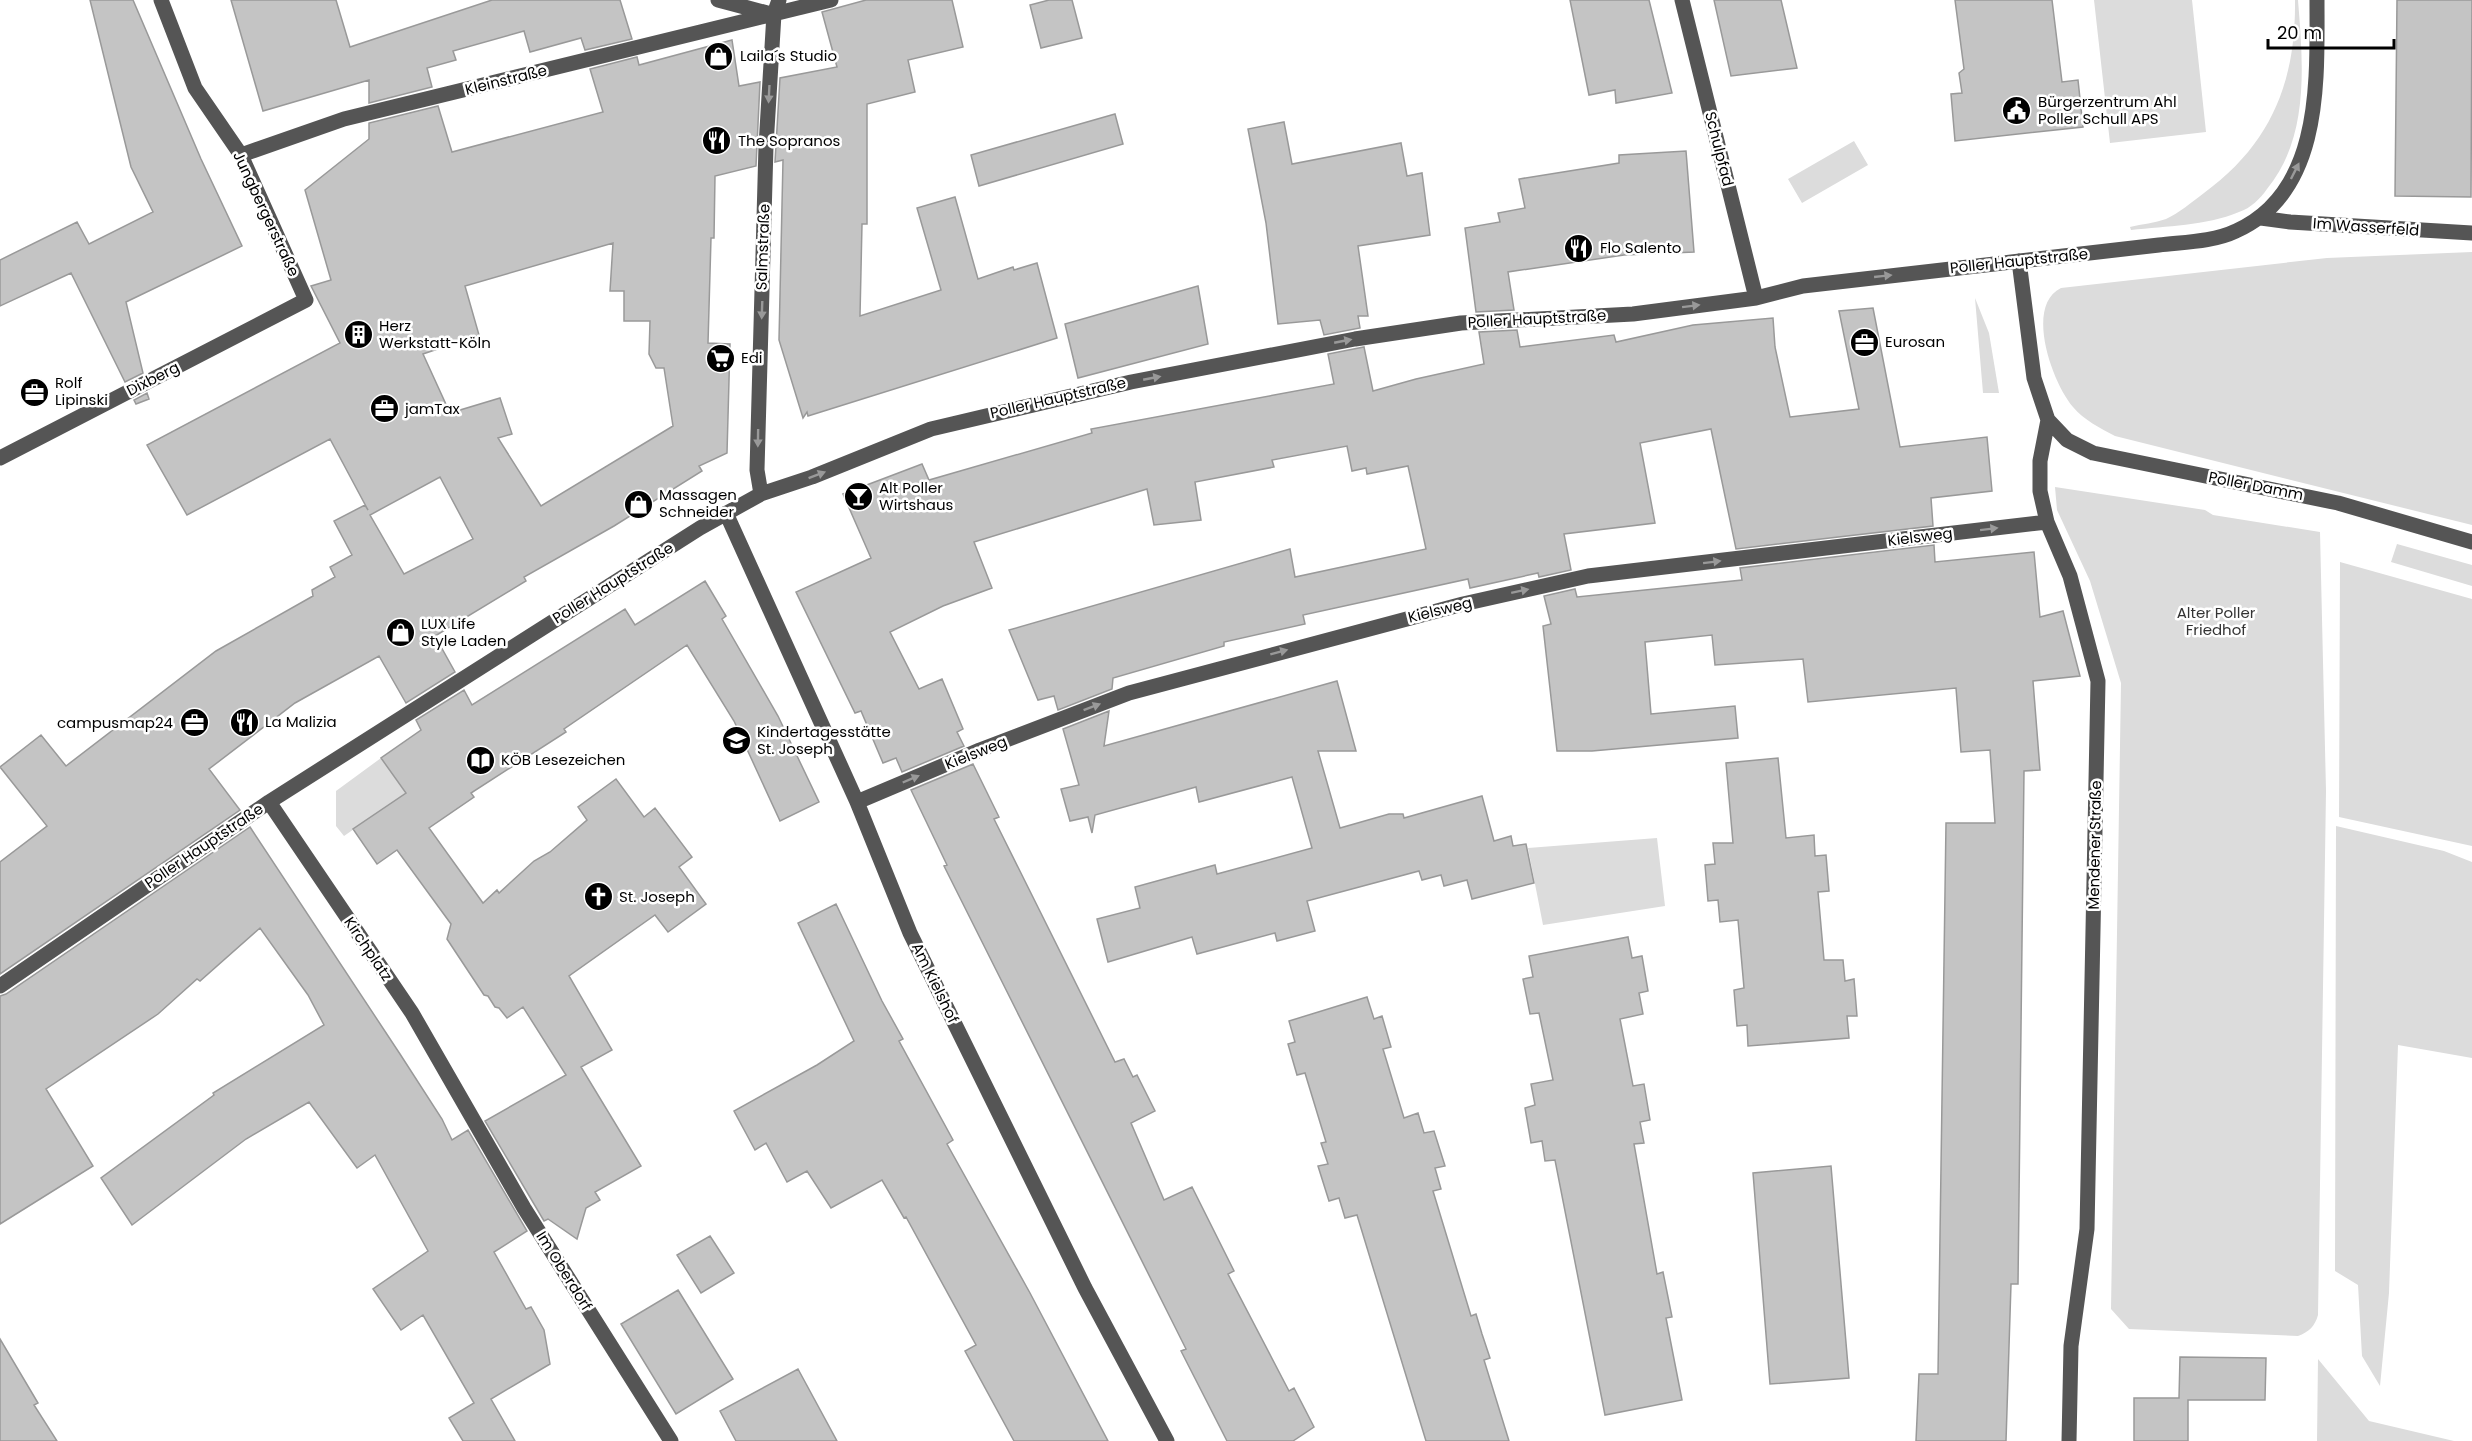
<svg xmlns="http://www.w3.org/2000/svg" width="2472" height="1441" viewBox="0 0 2472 1441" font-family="Poppins,sans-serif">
  <rect width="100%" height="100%" fill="#fff"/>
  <!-- green -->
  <path fill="#dcdcdc" d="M 2094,0 L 2192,0 L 2206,132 L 2110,143 Z
    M 2295,0 L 2298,0 C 2303,63 2310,137 2267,189 C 2260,199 2251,208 2239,212 C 2205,226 2167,226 2131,230 L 2130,227 C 2142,224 2155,223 2166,219 C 2179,213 2192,202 2204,193 C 2271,144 2296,82 2295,0 Z
    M 1854,141 L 1868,165 L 1802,203 L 1788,179 Z
    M 2472,252 L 2472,525 L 2115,436 C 2100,428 2084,420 2073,407 C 2053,384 2024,306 2061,288 L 2327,258 Z
    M 1975,298 L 1989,333 L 1999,393 L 1983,393 Z
    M 2055,487 L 2205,510 L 2213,515 L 2320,532 L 2326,791 L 2318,1315 C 2315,1326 2309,1332 2298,1336 L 2129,1329 L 2111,1309 L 2121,683 L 2090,581 L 2057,510 Z
    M 2397,544 L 2472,565 L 2472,586 L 2391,562 Z
    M 2340,562 L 2472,599 L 2472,846 L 2339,817 Z
    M 381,758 L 406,793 L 344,836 L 336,826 L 336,791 Z
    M 2336,826 L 2444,851 L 2472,862 L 2472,1058 L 2398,1045 L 2389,1293 L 2380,1386 L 2362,1356 L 2358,1285 L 2335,1271 Z
    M 1657,838 L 1665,906 L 1543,925 L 1528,848 Z
    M 2318,1359 L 2369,1421 L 2454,1441 L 2317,1441 Z"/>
  <!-- building -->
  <path fill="#c4c4c4" stroke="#999" stroke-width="1.5" fill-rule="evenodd" d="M 90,0 L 133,0 L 201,159 L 242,246 L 126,302 L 143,373 L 125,382 L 71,273 L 0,306 L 0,260 L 77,222 L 89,244 L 153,212 L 131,167 Z
    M 231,0 L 336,0 L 350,47 L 492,0 L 620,0 L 632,39 L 585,50 L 581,38 L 530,52 L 524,31 L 453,51 L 456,60 L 427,68 L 432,87 L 369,103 L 369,80 L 263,111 Z
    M 866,0 L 952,0 L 963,47 L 908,60 L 915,92 L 867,104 L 867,224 L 862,224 L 860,316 L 941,290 L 917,208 L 955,197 L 978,279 L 1013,267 L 1014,270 L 1037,263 L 1057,338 L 808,416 L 807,412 L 803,418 L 779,340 L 783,160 L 775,162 L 780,78 L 837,67 L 822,12 Z
    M 1049,0 L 1072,0 L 1082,38 L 1041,48 L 1030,5 Z
    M 1570,0 L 1649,0 L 1672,93 L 1616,103 L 1615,90 L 1589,95 Z
    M 1714,0 L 1781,0 L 1797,68 L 1731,76 Z
    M 1955,0 L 2052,0 L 2062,82 L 2078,80 L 2083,127 L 1955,141 L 1951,94 L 1962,93 L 1959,73 L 1964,69 Z
    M 2397,0 L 2472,0 L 2471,197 L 2395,196 Z
    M 732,40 L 739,86 L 760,82 L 756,166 L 715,176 L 714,238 L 711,238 L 708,343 L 730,344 L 727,453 L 699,466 L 702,471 L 614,526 L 524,577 L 526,581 L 435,636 L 455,672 L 406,703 L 379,656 L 295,703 L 209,769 L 240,810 L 0,974 L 0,862 L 47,826 L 0,767 L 41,735 L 66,766 L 216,651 L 313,596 L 312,590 L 335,577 L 330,567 L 352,555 L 334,521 L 365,505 L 368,510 L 330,439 L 187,515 L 147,445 L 340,343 L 311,286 L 331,280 L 305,190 L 369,139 L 369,123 L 438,106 L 452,152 L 603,112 L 590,69 L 637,57 L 639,65 ZM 613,243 L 610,291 L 624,291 L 624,321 L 650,321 L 649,354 L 656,368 L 664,368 L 673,426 L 541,506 L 498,438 L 512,434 L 500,398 L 450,413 L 423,354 L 479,335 L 465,286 ZM 440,477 L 473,539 L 404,574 L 370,515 Z
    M 1115,114 L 1123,144 L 979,186 L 971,155 Z
    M 1284,122 L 1292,164 L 1401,143 L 1407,176 L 1422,173 L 1430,235 L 1358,246 L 1368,316 L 1358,316 L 1360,328 L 1324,335 L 1320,320 L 1278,324 L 1266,223 L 1248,129 Z
    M 1686,151 L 1694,252 L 1624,255 L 1508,272 L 1514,310 L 1476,312 L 1465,228 L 1500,222 L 1498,213 L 1525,208 L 1519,179 L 1619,163 L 1619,155 Z
    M 1198,286 L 1208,344 L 1078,378 L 1065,324 Z
    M 1873,308 L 1900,447 L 1987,437 L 1992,491 L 1931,498 L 1933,526 L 1736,549 L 1711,429 L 1640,443 L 1655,523 L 1564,534 L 1571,570 L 1539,577 L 1538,573 L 1470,588 L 1468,579 L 1303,615 L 1305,624 L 1224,642 L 1224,646 L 1113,678 L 1112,689 L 1058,710 L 1054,696 L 1038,700 L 1009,630 L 1290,549 L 1295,577 L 1426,549 L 1408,466 L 1367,474 L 1366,468 L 1352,471 L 1347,446 L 1272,460 L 1274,467 L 1195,482 L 1201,520 L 1154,525 L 1147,489 L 974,542 L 992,588 L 943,606 L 890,632 L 919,689 L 942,679 L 963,729 L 957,732 L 964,746 L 902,772 L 896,758 L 883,763 L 861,711 L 855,713 L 796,592 L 871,558 L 843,494 L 922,464 L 929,480 L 1092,433 L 1091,429 L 1334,384 L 1328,354 L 1364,347 L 1373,391 L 1416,379 L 1484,364 L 1479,332 L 1517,330 L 1520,347 L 1614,335 L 1616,342 L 1693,325 L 1773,318 L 1775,347 L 1790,417 L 1859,409 L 1839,311 Z
    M 147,393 L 149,399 L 136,404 L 134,400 Z
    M 1934,545 L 1935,562 L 2034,552 L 2040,617 L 2063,611 L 2080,676 L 2033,681 L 2040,770 L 2024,771 L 2018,1284 L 2011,1284 L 2006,1441 L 1916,1441 L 1919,1374 L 1938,1374 L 1946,823 L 1995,823 L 1990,750 L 1961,752 L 1956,688 L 1808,702 L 1803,659 L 1715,665 L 1712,635 L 1645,642 L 1651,714 L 1735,706 L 1738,738 L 1592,751 L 1557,751 L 1543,626 L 1551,624 L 1544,596 L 1575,589 L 1577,597 L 1742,580 L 1740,568 Z
    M 705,581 L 726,616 L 722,619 L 778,716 L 819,802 L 780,821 L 734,721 L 687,645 L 564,729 L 566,732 L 471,793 L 474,797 L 429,828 L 483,903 L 497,890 L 499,893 L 534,861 L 550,852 L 587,820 L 578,807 L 616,779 L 644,817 L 655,808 L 692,857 L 679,867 L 706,904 L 668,932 L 655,915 L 569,976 L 612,1050 L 581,1067 L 641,1166 L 595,1192 L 600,1200 L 586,1208 L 577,1239 L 548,1219 L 544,1221 L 485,1121 L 566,1075 L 523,1007 L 507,1018 L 499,1008 L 495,1007 L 488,996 L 484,995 L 447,939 L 451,924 L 397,850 L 377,864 L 353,829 L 406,793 L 381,758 L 421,730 L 416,720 L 464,690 L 472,705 L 625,609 L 635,625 Z
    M 1337,681 L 1356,751 L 1318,751 L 1340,828 L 1389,814 L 1403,814 L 1404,818 L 1482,796 L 1494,841 L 1511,836 L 1513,846 L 1526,844 L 1534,883 L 1472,899 L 1467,880 L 1444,886 L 1441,875 L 1422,880 L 1419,871 L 1307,901 L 1315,931 L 1277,941 L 1275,933 L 1197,954 L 1192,937 L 1108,962 L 1097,919 L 1140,908 L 1135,887 L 1215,865 L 1217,874 L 1312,848 L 1292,777 L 1199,802 L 1196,787 L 1095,815 L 1092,833 L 1088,817 L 1070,821 L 1061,789 L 1079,785 L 1063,729 L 1109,711 L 1104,746 Z
    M 1778,758 L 1786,838 L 1814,835 L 1815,856 L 1826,855 L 1829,891 L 1818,892 L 1824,960 L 1843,960 L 1845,981 L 1854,979 L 1857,1016 L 1847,1016 L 1849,1038 L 1748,1046 L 1747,1025 L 1737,1026 L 1734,990 L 1744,988 L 1738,920 L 1720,922 L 1718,900 L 1708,901 L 1705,865 L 1715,864 L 1713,843 L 1733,843 L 1726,763 Z
    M 973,764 L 999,817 L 994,819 L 1115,1062 L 1124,1059 L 1133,1077 L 1137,1075 L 1155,1111 L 1131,1123 L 1164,1200 L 1192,1187 L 1234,1271 L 1228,1274 L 1289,1391 L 1294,1388 L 1314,1427 L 1293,1441 L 1227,1441 L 1181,1351 L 1186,1349 L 944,866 L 947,865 L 911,790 Z
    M 250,827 L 400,1054 L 442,1119 L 452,1140 L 468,1130 L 527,1231 L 494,1252 L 526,1309 L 531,1307 L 544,1330 L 550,1364 L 491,1399 L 515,1441 L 463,1441 L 449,1418 L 474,1403 L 423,1315 L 401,1330 L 373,1289 L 428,1251 L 375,1155 L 357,1168 L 309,1102 L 246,1139 L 132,1225 L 101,1178 L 214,1095 L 213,1093 L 324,1025 L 308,995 L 260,928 L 200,981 L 197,979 L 158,1014 L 46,1089 L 93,1166 L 0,1224 L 0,996 L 6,994 Z
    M 836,904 L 882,1001 L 903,1039 L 899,1041 L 953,1140 L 947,1144 L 1030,1293 L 1108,1441 L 1014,1441 L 965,1351 L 976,1345 L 906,1217 L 904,1218 L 882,1180 L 831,1208 L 807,1171 L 787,1182 L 766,1143 L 755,1150 L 734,1111 L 817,1065 L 854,1041 L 798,923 Z
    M 1628,937 L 1632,958 L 1642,956 L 1648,991 L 1639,993 L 1643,1014 L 1620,1019 L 1633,1086 L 1644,1084 L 1650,1120 L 1640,1122 L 1644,1143 L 1634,1144 L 1657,1274 L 1663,1272 L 1672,1317 L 1666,1318 L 1682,1400 L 1605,1415 L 1555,1160 L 1545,1161 L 1542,1141 L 1531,1143 L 1525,1108 L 1535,1105 L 1531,1084 L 1553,1080 L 1539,1013 L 1530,1014 L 1523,979 L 1533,977 L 1529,956 Z
    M 1367,997 L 1374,1019 L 1382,1016 L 1391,1047 L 1383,1049 L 1404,1118 L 1418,1113 L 1424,1133 L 1434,1131 L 1445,1166 L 1435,1168 L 1441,1189 L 1433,1191 L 1471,1316 L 1476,1314 L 1482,1334 L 1490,1358 L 1484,1360 L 1509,1441 L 1426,1441 L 1357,1215 L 1345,1218 L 1339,1198 L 1329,1201 L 1318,1166 L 1328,1164 L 1321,1143 L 1326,1142 L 1305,1073 L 1297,1075 L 1288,1044 L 1295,1042 L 1289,1021 Z
    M 1831,1166 L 1849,1378 L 1770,1384 L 1753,1173 Z
    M 710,1236 L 734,1273 L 701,1293 L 677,1255 Z
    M 678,1290 L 733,1379 L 676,1414 L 621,1324 Z
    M 0,1339 L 38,1403 L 34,1405 L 57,1441 L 0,1441 Z
    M 2180,1357 L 2266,1358 L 2265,1400 L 2188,1400 L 2188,1441 L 2134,1441 L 2134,1398 L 2179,1398 Z
    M 798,1369 L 837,1441 L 736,1441 L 720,1411 Z"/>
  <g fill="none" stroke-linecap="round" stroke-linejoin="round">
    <!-- minor -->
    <path stroke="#555" stroke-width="15" d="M 718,0 L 771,14
      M 1682,0 L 1756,298
      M 241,155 L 344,119 L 831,0
      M 2261,218 L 2290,222 L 2472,233
      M 2019,261 L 2034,378 L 2048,420 L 2040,461 L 2040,491 L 2047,522 L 2070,576 L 2098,681 L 2087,1229 L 2071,1346 L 2069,1441
      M 2048,420 L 2067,440 L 2093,453 L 2338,503 L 2472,542
      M 0,458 L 306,300 L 241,155 L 195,88 L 161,0
      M 761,494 L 757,470 L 766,146 L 774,14 L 779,0
      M 726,513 L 857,802 L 910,933 L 1085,1288 L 1167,1441
      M 269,802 L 412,1013 L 524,1208 L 671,1441
      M 857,802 L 980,750 L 1129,693 L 1463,604 L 1588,576 L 2047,522
      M 0,986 L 269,802 L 700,528 L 761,494 L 812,477 L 931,429 L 1131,382 L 1355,339 L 1461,323 L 1633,314 L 1756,298 L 1803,286 L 2159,245 C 2184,242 2213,242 2236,231 C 2323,192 2317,80 2317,0"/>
  </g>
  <!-- one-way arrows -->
  <defs><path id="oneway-solid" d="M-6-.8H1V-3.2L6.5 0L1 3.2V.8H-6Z" transform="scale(1.5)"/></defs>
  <g fill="#999">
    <use href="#oneway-solid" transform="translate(769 94) rotate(93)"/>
    <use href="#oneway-solid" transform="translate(2295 171) rotate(-63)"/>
    <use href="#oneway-solid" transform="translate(1883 276) rotate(-6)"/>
    <use href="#oneway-solid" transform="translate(1691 306) rotate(-7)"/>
    <use href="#oneway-solid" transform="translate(762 310) rotate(92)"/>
    <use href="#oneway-solid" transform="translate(1343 341) rotate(-11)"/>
    <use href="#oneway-solid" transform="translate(1152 378) rotate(-11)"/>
    <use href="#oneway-solid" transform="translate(758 438) rotate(91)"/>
    <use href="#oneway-solid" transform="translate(817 475) rotate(-21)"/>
    <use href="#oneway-solid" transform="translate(1989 529) rotate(-7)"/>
    <use href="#oneway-solid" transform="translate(1712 562) rotate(-7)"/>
    <use href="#oneway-solid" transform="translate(1520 591) rotate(-12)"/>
    <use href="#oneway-solid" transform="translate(1279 652) rotate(-15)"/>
    <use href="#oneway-solid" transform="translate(1092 707) rotate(-21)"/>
    <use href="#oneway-solid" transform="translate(911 779) rotate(-23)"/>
  </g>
  <!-- icons -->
  <defs>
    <symbol id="shop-disc" viewBox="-11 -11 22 22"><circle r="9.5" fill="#000" stroke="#fff"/><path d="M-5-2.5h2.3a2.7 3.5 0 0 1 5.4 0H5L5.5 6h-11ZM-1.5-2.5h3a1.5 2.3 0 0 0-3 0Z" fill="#fff"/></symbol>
    <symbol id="civic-disc" viewBox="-11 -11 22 22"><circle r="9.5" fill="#000" stroke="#fff"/><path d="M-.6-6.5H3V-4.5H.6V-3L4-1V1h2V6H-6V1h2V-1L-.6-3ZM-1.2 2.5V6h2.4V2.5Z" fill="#fff"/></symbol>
    <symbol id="restaurant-disc" viewBox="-11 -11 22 22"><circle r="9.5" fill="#000" stroke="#fff"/><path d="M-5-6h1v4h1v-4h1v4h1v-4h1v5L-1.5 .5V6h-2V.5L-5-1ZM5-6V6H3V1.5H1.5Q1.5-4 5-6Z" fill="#fff"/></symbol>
    <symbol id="building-disc" viewBox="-11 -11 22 22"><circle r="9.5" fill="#000" stroke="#fff"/><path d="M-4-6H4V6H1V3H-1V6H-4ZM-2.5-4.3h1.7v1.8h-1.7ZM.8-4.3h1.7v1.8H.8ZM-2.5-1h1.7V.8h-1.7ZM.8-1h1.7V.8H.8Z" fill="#fff"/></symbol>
    <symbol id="office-disc" viewBox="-11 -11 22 22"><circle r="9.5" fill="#000" stroke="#fff"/><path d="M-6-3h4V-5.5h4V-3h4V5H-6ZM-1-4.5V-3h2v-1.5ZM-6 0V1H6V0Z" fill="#fff"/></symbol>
    <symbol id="supermarket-disc" viewBox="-11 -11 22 22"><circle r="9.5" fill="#000" stroke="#fff"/><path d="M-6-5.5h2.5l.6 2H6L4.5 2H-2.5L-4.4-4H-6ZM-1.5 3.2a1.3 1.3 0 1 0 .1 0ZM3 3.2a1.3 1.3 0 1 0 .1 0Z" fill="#fff"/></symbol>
    <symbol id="bar-disc" viewBox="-11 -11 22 22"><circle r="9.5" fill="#000" stroke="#fff"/><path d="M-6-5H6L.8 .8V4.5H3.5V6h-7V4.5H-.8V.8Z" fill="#fff"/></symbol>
    <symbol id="school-disc" viewBox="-11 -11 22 22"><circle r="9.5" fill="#000" stroke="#fff"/><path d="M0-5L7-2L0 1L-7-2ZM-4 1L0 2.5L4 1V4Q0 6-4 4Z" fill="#fff"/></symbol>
    <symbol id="library-disc" viewBox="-11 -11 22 22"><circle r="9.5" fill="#000" stroke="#fff"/><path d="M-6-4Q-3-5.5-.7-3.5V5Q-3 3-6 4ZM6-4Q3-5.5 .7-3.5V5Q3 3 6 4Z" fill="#fff"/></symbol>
    <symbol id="church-disc" viewBox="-11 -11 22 22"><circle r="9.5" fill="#000" stroke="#fff"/><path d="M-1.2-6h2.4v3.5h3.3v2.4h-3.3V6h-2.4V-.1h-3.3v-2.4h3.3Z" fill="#fff"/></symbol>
  </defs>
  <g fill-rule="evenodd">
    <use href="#shop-disc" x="702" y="40" width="33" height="33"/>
    <use href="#civic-disc" x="2000" y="94" width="33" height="33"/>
    <use href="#restaurant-disc" x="700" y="124" width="33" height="33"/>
    <use href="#restaurant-disc" x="1562" y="232" width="33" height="33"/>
    <use href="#building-disc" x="342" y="318" width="33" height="33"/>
    <use href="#office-disc" x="1848" y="326" width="33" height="33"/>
    <use href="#supermarket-disc" x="704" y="342" width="33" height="33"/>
    <use href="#office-disc" x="18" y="376" width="33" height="33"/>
    <use href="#office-disc" x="368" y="392" width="33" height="33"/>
    <use href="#bar-disc" x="842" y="480" width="33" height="33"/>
    <use href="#shop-disc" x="622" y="488" width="33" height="33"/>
    <use href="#shop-disc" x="384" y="616" width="33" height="33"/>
    <use href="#restaurant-disc" x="228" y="706" width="33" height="33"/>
    <use href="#office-disc" x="178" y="706" width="33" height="33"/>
    <use href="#school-disc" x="720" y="724" width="33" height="33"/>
    <use href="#library-disc" x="464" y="744" width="33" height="33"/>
    <use href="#church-disc" x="582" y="880" width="33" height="33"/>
  </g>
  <g text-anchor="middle" stroke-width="5" stroke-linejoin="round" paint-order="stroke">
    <!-- poi labels -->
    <g font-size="15" fill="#000" stroke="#fff" text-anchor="start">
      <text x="740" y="61">Laila´s Studio</text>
      <text x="2038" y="107">Bürgerzentrum Ahl<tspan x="2038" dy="17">Poller Schull APS</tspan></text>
      <text x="738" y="146">The Sopranos</text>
      <text x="1600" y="253">Flo Salento</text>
      <text x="379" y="331">Herz<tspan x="379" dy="17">Werkstatt-Köln</tspan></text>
      <text x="1885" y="347">Eurosan</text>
      <text x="741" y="363">Edi</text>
      <text x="55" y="388">Rolf<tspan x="55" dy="17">Lipinski</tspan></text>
      <text x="405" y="414">jamTax</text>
      <text x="879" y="493">Alt Poller<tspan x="879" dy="17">Wirtshaus</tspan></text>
      <text x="659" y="500">Massagen<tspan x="659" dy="17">Schneider</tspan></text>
      <text x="421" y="629">LUX Life<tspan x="421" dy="17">Style Laden</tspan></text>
      <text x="265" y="727">La Malizia</text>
      <text x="173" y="728" text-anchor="end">campusmap24</text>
      <text x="757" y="737">Kindertagesstätte<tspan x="757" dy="17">St. Joseph</tspan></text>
      <text x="501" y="765">KÖB Lesezeichen</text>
      <text x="619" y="902">St. Joseph</text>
    </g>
    <!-- street labels -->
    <g font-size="15" fill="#000" stroke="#fff">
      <text transform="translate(506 80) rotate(-14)" y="5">Kleinstraße</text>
      <text transform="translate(1719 149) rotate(76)" y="5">Schulpfad</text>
      <text transform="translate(266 214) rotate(65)" y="5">Jungbergerstraße</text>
      <text transform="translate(2366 227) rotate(4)" y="5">Im Wasserfeld</text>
      <text transform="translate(763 247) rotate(-88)" y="5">Salmstraße</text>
      <text transform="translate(2019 261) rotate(-6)" y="5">Poller Hauptstraße</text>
      <text transform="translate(1537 319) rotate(-3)" y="5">Poller Hauptstraße</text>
      <text transform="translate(153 379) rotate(-27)" y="5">Dixberg</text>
      <text transform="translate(1058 398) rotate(-13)" y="5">Poller Hauptstraße</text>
      <text transform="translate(2256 486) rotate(11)" y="5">Poller Damm</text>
      <text transform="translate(1920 537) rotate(-7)" y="5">Kielsweg</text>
      <text transform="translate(613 583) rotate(-32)" y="5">Poller Hauptstraße</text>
      <text transform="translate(1440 610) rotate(-14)" y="5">Kielsweg</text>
      <text transform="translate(976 753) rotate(-22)" y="5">Kielsweg</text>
      <text transform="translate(2095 845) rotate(-89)" y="5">Mendener Straße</text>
      <text transform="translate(204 846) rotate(-34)" y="5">Poller Hauptstraße</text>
      <text transform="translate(368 949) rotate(56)" y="5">Kirchplatz</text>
      <text transform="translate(935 983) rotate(64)" y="5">Am Kielshof</text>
      <text transform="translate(564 1271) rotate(58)" y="5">Im Oberdorf</text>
    </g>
    <!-- park labels -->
    <g font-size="15" fill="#333" stroke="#fff">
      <text x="2216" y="618">Alter Poller<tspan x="2216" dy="17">Friedhof</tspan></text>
    </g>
  </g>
  <!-- scale -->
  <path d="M2268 39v9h126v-9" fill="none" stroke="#000000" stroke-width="3"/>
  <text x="2277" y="39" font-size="18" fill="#000000" stroke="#ffffff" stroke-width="4.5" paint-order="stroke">20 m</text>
</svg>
